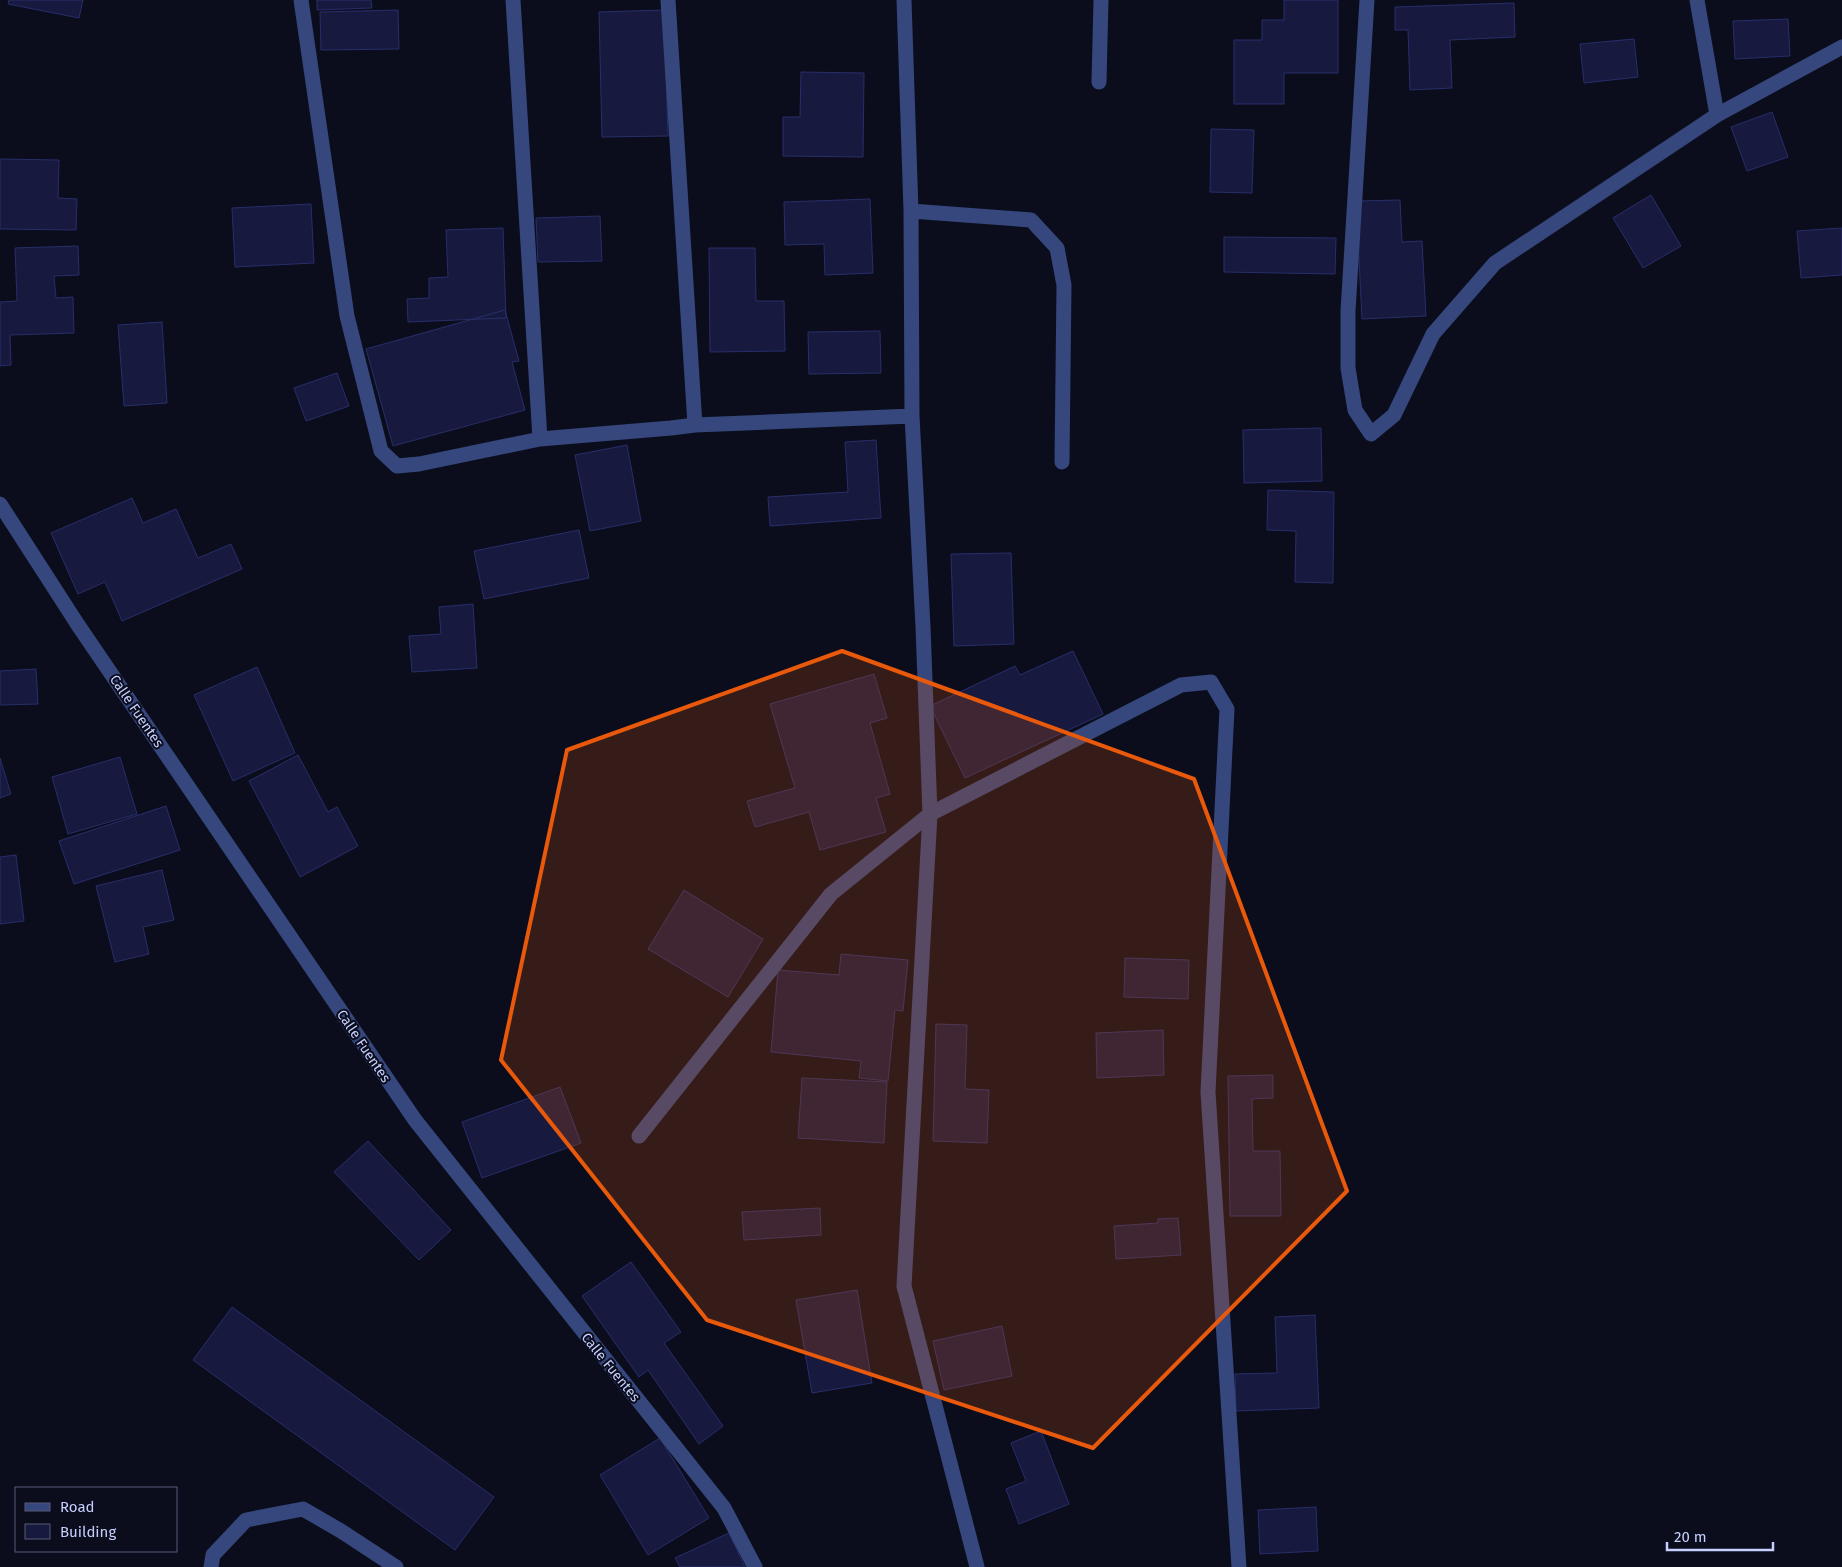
<svg xmlns="http://www.w3.org/2000/svg" width="1842" height="1567" viewBox="0 0 1842 1567" font-family="'Fira Sans',sans-serif">
  <rect width="100%" height="100%" fill="#0b0d1c"/>
  <!-- building -->
  <path fill="#171a3e" stroke="#282e6a" d="M 9,0 L 83,0 L 79,18 L 8,4 Z
    M 317,0 L 371,0 L 372,8 L 317,10 Z
    M 1284,0 L 1338,0 L 1338,73 L 1284,73 L 1284,104 L 1234,104 L 1234,40 L 1262,40 L 1262,20 L 1284,20 Z
    M 1514,3 L 1515,37 L 1450,40 L 1452,88 L 1410,90 L 1408,30 L 1395,30 L 1395,7 Z
    M 398,10 L 399,49 L 321,50 L 320,12 Z
    M 664,10 L 668,136 L 602,137 L 599,12 Z
    M 1788,19 L 1790,56 L 1735,59 L 1733,21 Z
    M 1634,39 L 1638,77 L 1584,83 L 1580,44 Z
    M 801,72 L 864,73 L 863,157 L 783,156 L 783,117 L 800,117 Z
    M 1772,112 L 1788,157 L 1747,171 L 1731,127 Z
    M 1211,129 L 1254,130 L 1252,193 L 1210,192 Z
    M 0,159 L 59,160 L 58,198 L 77,199 L 76,230 L 0,229 Z
    M 1651,195 L 1681,246 L 1643,268 L 1613,218 Z
    M 870,199 L 873,273 L 825,275 L 824,244 L 785,245 L 784,202 Z
    M 1400,200 L 1402,242 L 1422,241 L 1426,316 L 1362,319 L 1356,201 Z
    M 311,204 L 314,263 L 235,267 L 232,208 Z
    M 600,216 L 602,261 L 538,262 L 536,218 Z
    M 503,228 L 506,318 L 408,322 L 407,299 L 429,298 L 429,278 L 448,277 L 446,230 Z
    M 1842,228 L 1842,275 L 1801,278 L 1797,231 Z
    M 1224,237 L 1336,238 L 1335,274 L 1224,272 Z
    M 78,246 L 79,275 L 54,276 L 56,298 L 73,297 L 74,333 L 10,335 L 11,365 L 0,366 L 0,302 L 17,301 L 15,248 Z
    M 709,248 L 755,248 L 756,301 L 784,301 L 785,351 L 710,352 Z
    M 505,310 L 519,361 L 512,362 L 525,410 L 393,446 L 366,349 Z
    M 162,322 L 167,403 L 124,406 L 118,325 Z
    M 880,331 L 881,373 L 809,374 L 808,332 Z
    M 337,373 L 349,406 L 306,421 L 294,388 Z
    M 1321,428 L 1322,481 L 1244,483 L 1243,430 Z
    M 876,440 L 881,518 L 770,526 L 768,497 L 848,492 L 845,442 Z
    M 627,445 L 641,521 L 590,531 L 575,455 Z
    M 1268,490 L 1334,492 L 1333,583 L 1295,582 L 1296,531 L 1267,530 Z
    M 132,498 L 143,523 L 176,509 L 198,558 L 231,544 L 242,569 L 122,621 L 105,582 L 78,594 L 51,533 Z
    M 579,530 L 589,578 L 484,599 L 474,551 Z
    M 1011,553 L 1014,644 L 954,646 L 951,554 Z
    M 473,604 L 477,668 L 412,672 L 409,636 L 441,634 L 439,607 Z
    M 1073,651 L 1103,714 L 965,778 L 930,706 L 1015,666 L 1020,675 Z
    M 257,667 L 295,753 L 233,781 L 194,695 Z
    M 36,669 L 38,704 L 0,705 L 0,671 Z
    M 874,674 L 887,718 L 870,723 L 890,794 L 876,798 L 886,832 L 820,850 L 809,812 L 755,827 L 747,801 L 795,788 L 770,704 Z
    M 298,755 L 328,812 L 337,807 L 358,846 L 300,877 L 249,781 Z
    M 120,757 L 137,814 L 68,834 L 52,777 Z
    M 0,758 L 11,794 L 0,798 Z
    M 166,806 L 180,850 L 74,884 L 59,841 Z
    M 16,855 L 24,921 L 0,924 L 0,857 Z
    M 162,870 L 174,920 L 143,927 L 149,954 L 115,962 L 96,886 Z
    M 684,890 L 763,939 L 728,997 L 648,949 Z
    M 841,954 L 908,960 L 903,1011 L 895,1010 L 888,1081 L 859,1078 L 861,1061 L 771,1052 L 778,970 L 839,975 Z
    M 1125,958 L 1189,960 L 1188,999 L 1124,997 Z
    M 936,1024 L 967,1025 L 965,1089 L 989,1090 L 987,1143 L 933,1141 Z
    M 1163,1030 L 1164,1075 L 1097,1078 L 1096,1033 Z
    M 1273,1075 L 1273,1098 L 1252,1099 L 1253,1151 L 1280,1151 L 1281,1216 L 1230,1216 L 1228,1076 Z
    M 802,1078 L 887,1082 L 884,1143 L 798,1138 Z
    M 560,1087 L 581,1143 L 482,1178 L 462,1122 Z
    M 368,1141 L 451,1230 L 419,1260 L 334,1172 Z
    M 820,1208 L 821,1235 L 744,1240 L 742,1212 Z
    M 1178,1218 L 1181,1255 L 1116,1259 L 1114,1226 L 1158,1223 L 1158,1219 Z
    M 631,1262 L 681,1332 L 664,1343 L 723,1426 L 699,1444 L 648,1370 L 639,1377 L 582,1296 Z
    M 857,1290 L 872,1383 L 812,1393 L 796,1300 Z
    M 232,1307 L 494,1497 L 455,1550 L 193,1360 Z
    M 1315,1315 L 1319,1408 L 1236,1411 L 1235,1374 L 1277,1373 L 1275,1317 Z
    M 1002,1326 L 1012,1376 L 944,1390 L 933,1341 Z
    M 1041,1431 L 1069,1504 L 1019,1524 L 1006,1489 L 1026,1481 L 1011,1443 Z
    M 660,1438 L 709,1518 L 648,1555 L 600,1475 Z
    M 1316,1507 L 1318,1551 L 1260,1554 L 1258,1510 Z
    M 729,1533 L 745,1567 L 680,1567 L 675,1558 Z"/>
  <g fill="none" stroke-linecap="round" stroke-linejoin="round">
    <!-- minor -->
    <path stroke="#35477c" stroke-width="15" d="M 301,0 L 347,316 L 381,451 L 397,466 L 419,464 L 540,439 L 671,428 L 695,425 L 912,416
      M 513,0 L 540,439
      M 668,0 L 695,425
      M 904,0 L 911,211 L 912,416 L 923,627 L 930,814 L 904,1286 L 977,1567
      M 1367,0 L 1348,311 L 1348,368 L 1355,410 L 1371,434 L 1394,415 L 1433,334 L 1495,263 L 1717,115 L 1842,47
      M 1697,0 L 1717,115
      M 1099,82 L 1101,0
      M 911,211 L 1031,220 L 1057,248 L 1064,285 L 1062,462
      M 0,504 L 78,625 L 415,1120 L 724,1508 L 755,1567
      M 639,1136 L 831,894 L 930,814 L 1181,685 L 1211,682 L 1227,709 L 1208,1092 L 1239,1567
      M 211,1567 L 213,1555 L 246,1520 L 303,1509 L 341,1531 L 396,1567"/>
  </g>
  <!-- marked area -->
  <path fill="#e8590c" fill-opacity="0.2" stroke="#e8590c" stroke-width="4" stroke-linejoin="round" d="M 842,651 L 1194,779 L 1347,1191 L 1093,1448 L 707,1320 L 501,1060 L 567,750 Z"/>
  <g text-anchor="middle" stroke-width="4" stroke-linejoin="round" paint-order="stroke">
    <!-- street labels -->
    <g font-size="14" fill="#c6d0ff" stroke="#0b0d1c">
      <text transform="translate(137 711) rotate(56)" y="5">Calle Fuentes</text>
      <text transform="translate(364 1046) rotate(56)" y="5">Calle Fuentes</text>
      <text transform="translate(611 1367) rotate(51)" y="5">Calle Fuentes</text>
    </g>
  </g>
  <!-- legend -->
  <rect x="15" y="1487" width="162" height="65" fill="#0b0d1c" stroke="#565b77"/>
  <rect x="25" y="1503" width="25" height="8" fill="#35477c" stroke="#565b77"/>
  <text x="60" y="1512" font-size="15" fill="#c6d0ff">Road</text>
  <rect x="25" y="1524" width="25" height="15" fill="#171a3e" stroke="#565b77"/>
  <text x="60" y="1537" font-size="15" fill="#c6d0ff">Building</text>
  <!-- scale -->
  <path d="M1667 1542v8h106v-8" fill="none" stroke="#c6d0ff" stroke-width="2.5"/>
  <text x="1674" y="1542" font-size="15" fill="#c6d0ff" stroke="#0b0d1c" stroke-width="4" paint-order="stroke">20 m</text>
</svg>
